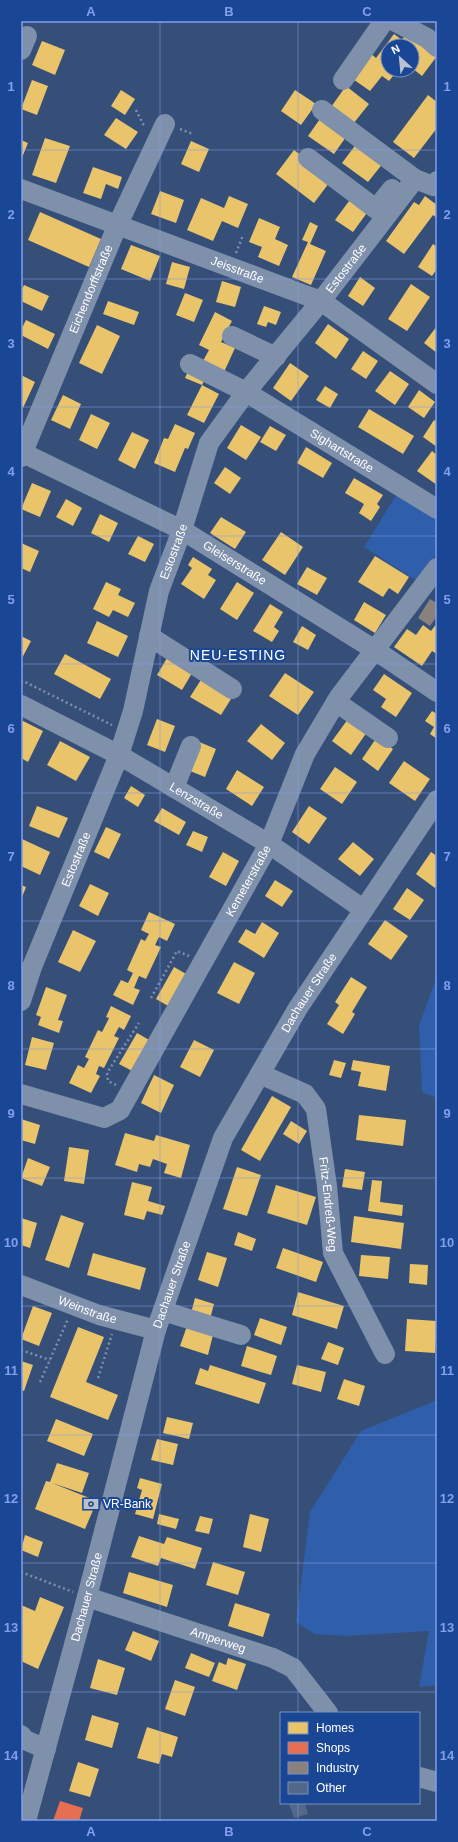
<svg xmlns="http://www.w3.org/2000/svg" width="458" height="1842" viewBox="0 0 458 1842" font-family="Arial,sans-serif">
  <rect width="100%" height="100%" fill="#364f79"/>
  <!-- green -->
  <path fill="#2f5eab" d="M 397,494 L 437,519 L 437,553 L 417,581 L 364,547 Z
    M 437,977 L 437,1098 L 422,1092 L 419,1025 Z
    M 437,1400 L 437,1685 L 419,1687 L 429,1631 L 347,1636 L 315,1634 L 296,1622 L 310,1512 L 361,1431 Z"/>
  <!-- homes -->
  <path fill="#e9c46a" d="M 407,33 L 437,56 L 422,76 L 412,68 L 412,46 L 388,46 L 388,70 L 398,70 L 389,81 L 382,76 L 370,91 L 350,77 L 369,52 L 376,58 L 394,34 L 402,40 Z
    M 42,41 L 65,50 L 55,75 L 32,65 Z
    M 32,80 L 48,86 L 37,115 L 21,109 Z
    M 346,86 L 369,104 L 353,124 L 331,107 Z
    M 121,90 L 135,99 L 125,115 L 111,106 Z
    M 295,90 L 316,104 L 301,125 L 281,111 Z
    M 428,95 L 437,102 L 437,128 L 414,158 L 393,142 Z
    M 322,116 L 348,134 L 334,154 L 308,136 Z
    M 116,118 L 138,132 L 126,149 L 104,135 Z
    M 45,138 L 70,146 L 56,183 L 32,175 Z
    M 21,140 L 28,143 L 21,160 Z
    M 191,141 L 209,149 L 199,172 L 181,164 Z
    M 357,143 L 384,162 L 368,182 L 342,163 Z
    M 294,150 L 332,179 L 314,203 L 276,174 Z
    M 93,167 L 122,177 L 118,189 L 106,184 L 101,199 L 83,193 Z
    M 160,191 L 184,200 L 176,223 L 151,214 Z
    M 229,196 L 248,204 L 238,228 L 222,221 L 213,241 L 187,230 L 201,198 L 224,208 Z
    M 425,196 L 437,205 L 437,218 L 433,215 L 404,254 L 386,241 L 414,202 L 419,205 Z
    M 352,197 L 369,210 L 353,232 L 335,220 Z
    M 40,212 L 101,239 L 89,267 L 28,240 Z
    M 259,218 L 280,227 L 275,239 L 288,245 L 279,266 L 258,257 L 262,247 L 249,242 Z
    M 310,222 L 318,226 L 310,244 L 326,251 L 311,285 L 292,277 L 308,242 L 302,240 Z
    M 433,244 L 437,247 L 437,269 L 432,276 L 418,267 Z
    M 131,245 L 160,256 L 150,281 L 121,269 Z
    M 172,262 L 190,267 L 184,289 L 166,284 Z
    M 360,277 L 375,288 L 363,306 L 348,296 Z
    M 222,281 L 241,287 L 235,307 L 216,302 Z
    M 411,284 L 430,297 L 407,331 L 388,319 Z
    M 24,285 L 49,296 L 42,311 L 21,301 L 21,292 Z
    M 185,293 L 203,300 L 194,322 L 176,315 Z
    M 108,301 L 139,312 L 134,325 L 103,314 Z
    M 264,306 L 281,312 L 276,325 L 268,322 L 266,327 L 257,324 Z
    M 215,312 L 232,321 L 221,342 L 235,348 L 224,372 L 203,361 L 209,350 L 199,345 Z
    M 26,320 L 55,334 L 48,349 L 21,335 L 21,330 Z
    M 328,324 L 349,339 L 336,359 L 315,343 Z
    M 97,325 L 120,336 L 102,374 L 79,363 Z
    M 437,326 L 437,353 L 424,343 Z
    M 363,351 L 378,361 L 366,379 L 351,369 Z
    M 290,363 L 309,376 L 291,401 L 273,388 Z
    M 190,367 L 207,375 L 202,385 L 185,378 Z
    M 390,371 L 409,384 L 395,405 L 375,391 Z
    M 21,375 L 35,382 L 23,408 L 21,407 Z
    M 202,385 L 219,394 L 204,423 L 187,415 Z
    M 325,386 L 338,394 L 330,408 L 316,400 Z
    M 419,390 L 435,402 L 424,418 L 408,407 Z
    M 63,395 L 81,404 L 70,429 L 51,420 Z
    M 369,409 L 414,436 L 403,454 L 358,427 Z
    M 91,414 L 110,423 L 97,449 L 79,440 Z
    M 434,420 L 437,422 L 437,447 L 423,437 Z
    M 175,424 L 195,433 L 188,449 L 185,448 L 175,472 L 154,463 L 164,438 L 168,439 Z
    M 241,425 L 261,437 L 246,460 L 227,448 Z
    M 270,426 L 286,435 L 276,451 L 260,442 Z
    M 132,432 L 149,440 L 135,469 L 118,460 Z
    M 306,447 L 332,463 L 323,478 L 297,463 Z
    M 432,451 L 437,455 L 437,485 L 417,471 Z
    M 225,467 L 241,478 L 230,494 L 214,483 Z
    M 354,478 L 383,495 L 377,504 L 380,507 L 371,521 L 359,513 L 364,504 L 345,493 Z
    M 32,483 L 51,491 L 40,517 L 21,509 Z
    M 66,499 L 82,508 L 73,526 L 56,517 Z
    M 100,514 L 118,523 L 109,542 L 91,533 Z
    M 221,517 L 246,532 L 235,549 L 210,533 Z
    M 281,532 L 303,547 L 285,575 L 262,560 Z
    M 138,536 L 154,544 L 145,562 L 128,554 Z
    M 21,543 L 39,551 L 30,572 L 21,568 Z
    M 375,556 L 409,577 L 398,594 L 389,588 L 383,597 L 358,582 Z
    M 193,557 L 212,569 L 208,575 L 216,580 L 204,599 L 181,584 L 192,568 L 188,565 Z
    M 307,567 L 327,578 L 317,595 L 297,584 Z
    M 106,582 L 121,589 L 118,595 L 135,603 L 128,617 L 113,610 L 109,617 L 93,609 Z
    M 237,582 L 254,593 L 237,620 L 220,609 Z
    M 364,602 L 386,615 L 375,633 L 354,620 Z
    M 270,604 L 283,612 L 274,627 L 279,631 L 272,642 L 253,631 Z
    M 97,621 L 128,636 L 118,657 L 87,643 Z
    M 437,623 L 437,654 L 432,651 L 422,666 L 394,647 L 407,629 L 416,635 L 423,625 L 431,631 Z
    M 302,626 L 316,635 L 308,650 L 293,642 Z
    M 21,636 L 31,641 L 21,660 Z
    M 170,653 L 195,668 L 182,690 L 157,675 Z
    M 65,654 L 111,679 L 100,699 L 54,674 Z
    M 285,673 L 314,692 L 298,715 L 269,696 Z
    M 384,674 L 412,693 L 396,717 L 381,707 L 386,699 L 373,690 Z
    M 204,675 L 231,699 L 221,715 L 190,697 Z
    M 432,711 L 437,714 L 437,739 L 430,734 L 434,727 L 425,721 Z
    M 157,719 L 175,726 L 165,752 L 147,745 Z
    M 348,719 L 367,732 L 351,755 L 332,741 Z
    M 21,720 L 43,731 L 28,762 L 21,758 Z
    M 261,724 L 285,743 L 272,760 L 247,741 Z
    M 377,737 L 393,749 L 378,771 L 362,759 Z
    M 60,741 L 90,757 L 76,781 L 47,765 Z
    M 197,741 L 216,749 L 205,777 L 185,769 Z
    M 404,761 L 430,779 L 415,801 L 389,783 Z
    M 335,767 L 357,782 L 342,804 L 320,789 Z
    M 237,770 L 264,787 L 252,806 L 226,789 Z
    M 131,786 L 145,795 L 138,807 L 124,798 Z
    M 37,806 L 68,818 L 59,838 L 29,826 Z
    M 309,806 L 327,818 L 309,844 L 292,832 Z
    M 162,808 L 186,822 L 179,835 L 154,821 Z
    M 106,827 L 121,834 L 109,859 L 94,852 Z
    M 193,831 L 208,837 L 202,852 L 186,845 Z
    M 22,839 L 50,852 L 40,875 L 21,866 Z
    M 353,842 L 374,859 L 360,876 L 338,859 Z
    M 223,852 L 239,861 L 226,886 L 209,877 Z
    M 431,852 L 437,856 L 437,885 L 435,888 L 416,874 Z
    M 275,880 L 293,891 L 282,907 L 265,896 Z
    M 90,884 L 109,893 L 98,916 L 79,906 Z
    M 21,885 L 26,887 L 21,900 Z
    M 407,888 L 424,900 L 410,920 L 393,909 Z
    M 149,912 L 175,924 L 167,941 L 159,937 L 155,945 L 161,947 L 146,979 L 139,976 L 134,988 L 140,990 L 133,1005 L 113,995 L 121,980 L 128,983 L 133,973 L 127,970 L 141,939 L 145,941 L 149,934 L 141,930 Z
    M 385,920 L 408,936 L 391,960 L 368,944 Z
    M 262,922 L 279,933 L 264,958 L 238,942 L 246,929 L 255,934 Z
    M 73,930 L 96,941 L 80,972 L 58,962 Z
    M 234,962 L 255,973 L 239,1004 L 217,993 Z
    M 174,967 L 188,975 L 170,1007 L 156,999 Z
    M 351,977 L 367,987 L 352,1012 L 355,1014 L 343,1034 L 327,1024 L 339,1005 L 335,1002 Z
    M 46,987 L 67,995 L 58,1020 L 63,1021 L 59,1033 L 38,1025 L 41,1017 L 36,1015 Z
    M 111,1006 L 131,1016 L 124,1030 L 119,1027 L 114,1036 L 119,1038 L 104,1068 L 99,1066 L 96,1074 L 100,1076 L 91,1093 L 69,1083 L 78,1065 L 84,1068 L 89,1059 L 85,1057 L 98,1030 L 102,1032 L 109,1018 L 106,1017 Z
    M 137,1033 L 151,1041 L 134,1072 L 119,1064 Z
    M 32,1037 L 54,1043 L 46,1070 L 25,1065 Z
    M 194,1040 L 214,1050 L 200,1077 L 180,1067 Z
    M 334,1060 L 346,1063 L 341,1078 L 329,1075 Z
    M 353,1060 L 390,1066 L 386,1091 L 358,1086 L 361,1072 L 351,1070 Z
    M 154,1075 L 174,1085 L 161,1113 L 141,1103 Z
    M 272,1096 L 291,1107 L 260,1161 L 241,1150 Z
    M 359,1115 L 406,1120 L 403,1146 L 356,1140 Z
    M 21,1119 L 40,1125 L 35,1144 L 21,1140 Z
    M 291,1121 L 307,1131 L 299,1144 L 283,1134 Z
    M 125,1133 L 154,1141 L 156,1135 L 190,1145 L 181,1178 L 164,1173 L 167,1164 L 153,1159 L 150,1167 L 139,1164 L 137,1172 L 115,1165 Z
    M 69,1147 L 89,1150 L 84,1184 L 64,1181 Z
    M 28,1158 L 50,1167 L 42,1186 L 21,1178 Z
    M 237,1167 L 261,1175 L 247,1216 L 223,1209 Z
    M 345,1169 L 365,1172 L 362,1190 L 342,1187 Z
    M 372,1180 L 382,1181 L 380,1202 L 403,1205 L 402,1216 L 368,1211 Z
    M 132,1182 L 152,1187 L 148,1201 L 165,1206 L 162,1215 L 147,1211 L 144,1220 L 124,1215 Z
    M 276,1185 L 316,1197 L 307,1225 L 267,1213 Z
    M 61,1215 L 84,1223 L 69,1268 L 45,1260 Z
    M 354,1216 L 404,1223 L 401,1249 L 351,1242 Z
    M 21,1218 L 37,1223 L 30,1248 L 21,1245 Z
    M 238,1232 L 256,1239 L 252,1251 L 234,1245 Z
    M 283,1248 L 323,1262 L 316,1282 L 276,1268 Z
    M 207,1252 L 227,1258 L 218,1287 L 198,1280 Z
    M 93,1253 L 146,1268 L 140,1290 L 87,1275 Z
    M 361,1255 L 390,1257 L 388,1279 L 359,1276 Z
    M 410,1264 L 428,1265 L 427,1285 L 409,1283 Z
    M 298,1292 L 344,1306 L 337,1329 L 292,1315 Z
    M 195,1298 L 214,1304 L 210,1319 L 191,1313 Z
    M 33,1306 L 52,1313 L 39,1346 L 21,1339 Z
    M 260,1318 L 287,1327 L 281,1345 L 254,1335 Z
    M 407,1319 L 437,1321 L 435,1353 L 405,1351 Z
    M 187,1326 L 213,1335 L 208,1355 L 180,1346 Z
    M 78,1327 L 104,1337 L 86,1382 L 118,1395 L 108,1420 L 50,1397 Z
    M 328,1342 L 344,1348 L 338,1365 L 321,1359 Z
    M 247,1346 L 277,1356 L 271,1375 L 241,1366 Z
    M 21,1361 L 33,1365 L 24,1391 L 21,1390 Z
    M 210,1365 L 266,1383 L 259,1404 L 195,1384 L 200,1368 L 208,1371 Z
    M 297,1365 L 326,1372 L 321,1392 L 292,1384 Z
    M 344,1379 L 365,1386 L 359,1406 L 337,1399 Z
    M 167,1417 L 193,1423 L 189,1439 L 163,1433 Z
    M 56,1419 L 93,1434 L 84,1456 L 47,1441 Z
    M 157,1439 L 178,1444 L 173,1465 L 151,1460 Z
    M 57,1463 L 89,1473 L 82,1493 L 52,1483 L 97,1501 L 85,1529 L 35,1509 L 46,1481 L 50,1482 Z
    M 140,1478 L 162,1484 L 153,1519 L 135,1514 L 142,1490 L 137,1488 Z
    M 159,1514 L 179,1519 L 176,1529 L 157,1524 Z
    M 250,1514 L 269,1519 L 261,1552 L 243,1547 Z
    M 200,1516 L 213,1519 L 209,1534 L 195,1531 Z
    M 25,1535 L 43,1542 L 38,1557 L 21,1550 Z
    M 139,1536 L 164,1544 L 167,1537 L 202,1548 L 195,1569 L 161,1558 L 158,1566 L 131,1557 Z
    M 213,1562 L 245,1572 L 238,1595 L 206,1585 Z
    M 129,1572 L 173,1585 L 167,1607 L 123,1593 Z
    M 40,1597 L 64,1607 L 38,1669 L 21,1661 L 21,1605 L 35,1611 Z
    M 235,1603 L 270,1614 L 263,1637 L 228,1626 Z
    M 133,1631 L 159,1641 L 151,1661 L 125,1650 Z
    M 191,1653 L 215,1663 L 209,1677 L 185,1668 Z
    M 228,1658 L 246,1664 L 237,1690 L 212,1681 L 219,1662 L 226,1665 Z
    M 98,1659 L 125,1668 L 117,1695 L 90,1688 Z
    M 175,1680 L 195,1687 L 185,1716 L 165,1709 Z
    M 92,1715 L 119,1723 L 112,1748 L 85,1740 Z
    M 147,1727 L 178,1737 L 172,1757 L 162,1754 L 159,1764 L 137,1758 Z
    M 78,1762 L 99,1769 L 90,1797 L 69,1791 Z"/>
  <!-- shops -->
  <path fill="#e76f51" d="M 60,1801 L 83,1808 L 79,1821 L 53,1821 Z"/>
  <!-- industry -->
  <path fill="#8a817c" d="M 430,599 L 437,603 L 437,616 L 430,626 L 418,618 Z"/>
  <!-- building -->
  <path fill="#536788" d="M 292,1803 L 305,1803 L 308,1814 L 294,1818 L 289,1804 Z"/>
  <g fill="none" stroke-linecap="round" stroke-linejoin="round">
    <!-- path -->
    <path stroke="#7f90ab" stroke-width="2.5" stroke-dasharray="2 3" stroke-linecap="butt" d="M 136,110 L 143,124 L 147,125
      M 180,129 L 193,134
      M 236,253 L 243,235
      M 21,680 L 112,725
      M 151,998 L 177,951 L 189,956
      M 116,1085 L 108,1081 L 107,1073 L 139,1023
      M 21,1350 L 50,1360
      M 98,1378 L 112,1334
      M 40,1382 L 68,1319
      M 21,1572 L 73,1592"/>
    <!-- minor -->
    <g stroke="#7f90ab" stroke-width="20">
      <path d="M 394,21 L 427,38 L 437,47"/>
      <path d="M 21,50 L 27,36"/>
      <path d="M 343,80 L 384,21"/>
      <path d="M 322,110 L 415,179 L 433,186 L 437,181"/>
      <path d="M 308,158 L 376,209 L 392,189"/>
      <path id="s1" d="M 21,189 L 321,301 L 437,384"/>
      <path d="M 232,336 L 276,357"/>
      <path id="s2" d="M 190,364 L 246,392 L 437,509"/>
      <path id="s3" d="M 21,452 L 182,530 L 375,650 L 437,692"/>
      <path id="s4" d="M 21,457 L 118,224 L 165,124"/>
      <path d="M 149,636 L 232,689"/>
      <path d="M 336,702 L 388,738"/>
      <path id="s5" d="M 21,705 L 119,755 L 269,844 L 363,909"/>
      <path d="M 174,788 L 191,746"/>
      <path id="s6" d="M 21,1001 L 32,967 L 119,755 L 133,711 L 159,591 L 182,530 L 209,443 L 246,392 L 321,301 L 415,179"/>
      <path id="s7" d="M 260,1074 L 305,1094 L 316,1109 L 327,1186 L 333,1253 L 385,1354"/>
      <path id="s8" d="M 21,1094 L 104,1118 L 120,1110 L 269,844 L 305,754 L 339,697 L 437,568"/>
      <path id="s9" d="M 21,1285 L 99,1315 L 156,1330"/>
      <path d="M 163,1311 L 241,1335"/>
      <path id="s10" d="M 87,1597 L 273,1658 L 293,1668 L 328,1713"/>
      <path d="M 21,1735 L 25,1740 L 46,1749"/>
      <path d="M 419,1777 L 437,1782"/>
      <path id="s11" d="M 26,1821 L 87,1597 L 156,1330 L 223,1138 L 298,1008 L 437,800"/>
    </g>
  </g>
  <!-- grid -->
  <path fill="none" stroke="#839eea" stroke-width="1" stroke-opacity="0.55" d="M 160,21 L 160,1821M 298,21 L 298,1713M 21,150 L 437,150M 21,279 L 437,279M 21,407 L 437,407M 21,536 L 437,536M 21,664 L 437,664M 21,793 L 437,793M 21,921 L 437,921M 21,1049 L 437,1049M 21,1178 L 437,1178M 21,1306 L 437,1306M 21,1435 L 437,1435M 21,1563 L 437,1563M 21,1692 L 437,1692M 298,1803 L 298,1821"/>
  <!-- icons -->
  <defs>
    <symbol id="bank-bare" viewBox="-9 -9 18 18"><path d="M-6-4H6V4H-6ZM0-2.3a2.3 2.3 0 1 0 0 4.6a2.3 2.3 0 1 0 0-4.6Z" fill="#b9c1d0" stroke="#1a4795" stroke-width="2.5" paint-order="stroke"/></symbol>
  </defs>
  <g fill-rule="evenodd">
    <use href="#bank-bare" x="80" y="1493" width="22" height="22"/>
  </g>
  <g text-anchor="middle" stroke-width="4" stroke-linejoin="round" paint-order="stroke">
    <!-- street labels -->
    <g font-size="12" fill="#fff" stroke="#1a4795">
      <text dy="4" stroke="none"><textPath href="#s6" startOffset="812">Estostraße</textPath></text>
      <text dy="4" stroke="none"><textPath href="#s1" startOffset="231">Jeisstraße</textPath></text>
      <text dy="4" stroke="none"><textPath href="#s4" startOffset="182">Eichendorffstraße</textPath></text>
      <text dy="4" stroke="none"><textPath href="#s2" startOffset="175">Sighartstraße</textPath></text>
      <text dy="4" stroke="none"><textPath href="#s6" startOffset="476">Estostraße</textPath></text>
      <text dy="4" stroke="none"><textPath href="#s3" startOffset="241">Gleiserstraße</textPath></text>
      <text dy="4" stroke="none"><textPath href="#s5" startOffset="200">Lenzstraße</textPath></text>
      <text dy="4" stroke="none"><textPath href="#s6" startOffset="152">Estostraße</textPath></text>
      <text dy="4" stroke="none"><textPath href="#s8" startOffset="367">Kemeterstraße</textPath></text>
      <text dy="4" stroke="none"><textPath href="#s11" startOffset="880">Dachauer Straße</textPath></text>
      <text dy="4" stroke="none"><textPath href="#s7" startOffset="164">Fritz-Endreß-Weg</textPath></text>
      <text dy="4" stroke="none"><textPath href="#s11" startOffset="556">Dachauer Straße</textPath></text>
      <text dy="4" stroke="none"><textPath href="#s9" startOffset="71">Weinstraße</textPath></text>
      <text dy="4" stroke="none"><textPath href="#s11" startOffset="232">Dachauer Straße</textPath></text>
      <text dy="4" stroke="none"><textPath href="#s10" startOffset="138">Amperweg</textPath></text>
    </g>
    <!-- poi labels -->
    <g font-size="12" fill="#fff" stroke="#1a4795" text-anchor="start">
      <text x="103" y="1508">VR-Bank</text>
    </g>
    <!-- quarter labels -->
    <g font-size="14" letter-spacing="1" fill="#fff" stroke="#1a4795">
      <text x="238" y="660">NEU-ESTING</text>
    </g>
  </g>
  <!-- border -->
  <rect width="458" height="1842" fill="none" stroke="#1a4795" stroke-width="44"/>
  <!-- legend -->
  <rect x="280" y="1712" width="140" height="92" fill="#1a4795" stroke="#7691bf"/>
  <rect x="288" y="1722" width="20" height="12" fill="#e9c46a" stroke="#7691bf"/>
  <text x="316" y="1732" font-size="12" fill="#ffffff">Homes</text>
  <rect x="288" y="1742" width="20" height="12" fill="#e76f51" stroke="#7691bf"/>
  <text x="316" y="1752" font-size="12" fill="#ffffff">Shops</text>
  <rect x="288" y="1762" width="20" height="12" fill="#8a817c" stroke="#7691bf"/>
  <text x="316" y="1772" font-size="12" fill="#ffffff">Industry</text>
  <rect x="288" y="1782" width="20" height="12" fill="#536788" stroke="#7691bf"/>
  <text x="316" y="1792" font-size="12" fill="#ffffff">Other</text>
  <!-- north arrow -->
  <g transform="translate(400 58) rotate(333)"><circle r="19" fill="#1a4795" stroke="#7691bf"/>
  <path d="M0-3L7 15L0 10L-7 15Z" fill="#b9c1d0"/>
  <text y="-6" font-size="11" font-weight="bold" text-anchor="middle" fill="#ffffff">N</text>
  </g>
  <rect x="22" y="22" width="414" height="1798" fill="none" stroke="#839eea" stroke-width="1.5"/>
  <g font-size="13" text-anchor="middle" font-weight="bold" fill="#839eea">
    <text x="91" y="16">A</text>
    <text x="229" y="16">B</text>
    <text x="367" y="16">C</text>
    <text x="11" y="91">1</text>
    <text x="447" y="91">1</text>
    <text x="11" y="219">2</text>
    <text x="447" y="219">2</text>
    <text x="11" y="348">3</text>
    <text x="447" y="348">3</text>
    <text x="11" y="476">4</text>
    <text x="447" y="476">4</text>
    <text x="11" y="604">5</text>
    <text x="447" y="604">5</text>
    <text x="11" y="733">6</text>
    <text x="447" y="733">6</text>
    <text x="11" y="861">7</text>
    <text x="447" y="861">7</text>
    <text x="11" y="990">8</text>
    <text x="447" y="990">8</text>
    <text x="11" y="1118">9</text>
    <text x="447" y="1118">9</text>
    <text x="11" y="1247">10</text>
    <text x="447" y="1247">10</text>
    <text x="11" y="1375">11</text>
    <text x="447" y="1375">11</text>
    <text x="11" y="1503">12</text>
    <text x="447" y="1503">12</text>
    <text x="11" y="1632">13</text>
    <text x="447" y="1632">13</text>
    <text x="11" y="1760">14</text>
    <text x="447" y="1760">14</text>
    <text x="91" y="1836">A</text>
    <text x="229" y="1836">B</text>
    <text x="367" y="1836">C</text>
  </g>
</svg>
